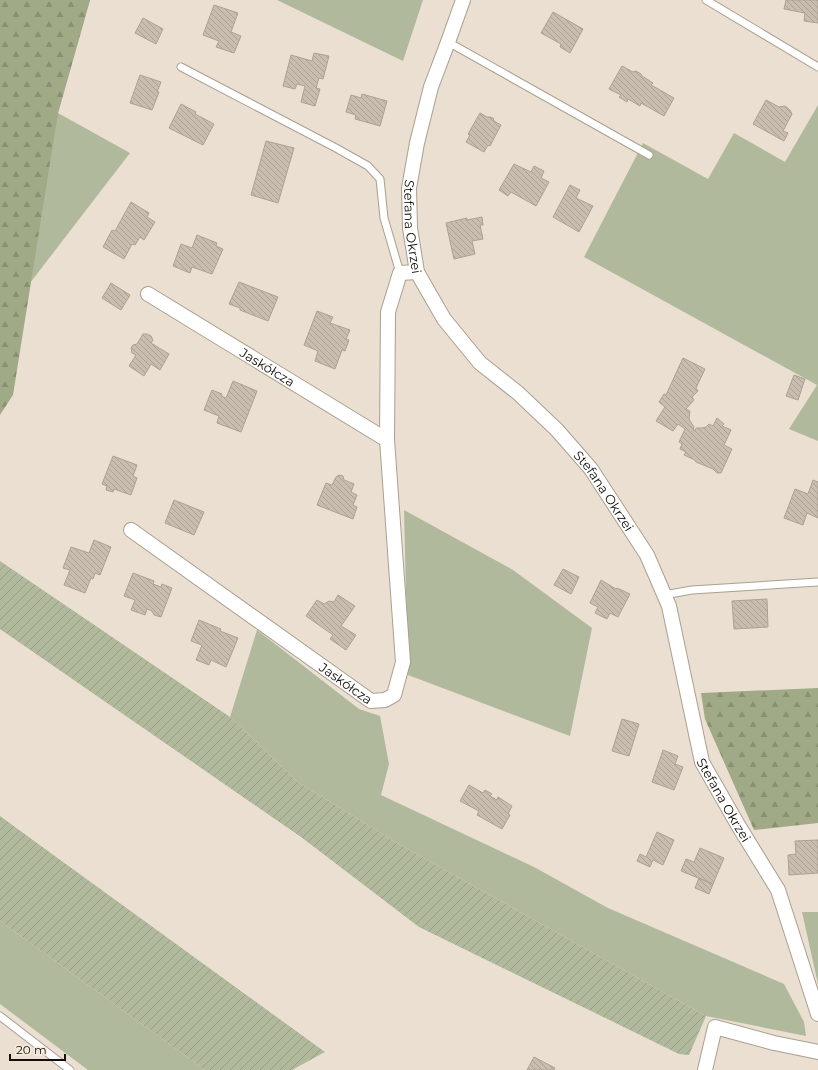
<svg xmlns="http://www.w3.org/2000/svg" width="818" height="1070" viewBox="0 0 818 1070" font-family="Montserrat,sans-serif">
  <defs>
    <pattern id="forest-firs" width="22" height="20" patternUnits="userSpaceOnUse"><rect width="22" height="20" fill="#a0aa87"/><path d="M5 1l3.5 6h-7zM16 11l3.5 6h-7z" fill="#899173"/></pattern>
    <pattern id="garden-furrows" width="10" height="10" patternUnits="userSpaceOnUse"><rect width="10" height="10" fill="#b1b99c"/><path d="M-1 1l2-2M0 10L10 0M9 11l2-2" fill="none" stroke="#979e85"/></pattern>
    <pattern id="building-back-hatch" width="6" height="6" patternUnits="userSpaceOnUse"><rect width="6" height="6" fill="#c9bdaf"/><path d="M-1 5l2 2M0 0l6 6M5-1l2 2" fill="none" stroke="#aca195"/></pattern>
  </defs>
  <rect width="100%" height="100%" fill="#eadfd0"/>
  <!-- grass -->
  <path fill="#b1b99c" d="M 0,0 L 90,0 L 58,113 L 130,153 L 0,322 Z
    M 277,0 L 423,0 L 403,61 Z
    M 818,105 L 818,441 L 789,429 L 817,385 L 584,257 L 643,143 L 708,179 L 734,133 L 785,162 Z
    M 404,510 L 513,570 L 592,628 L 570,736 L 408,675 Z
    M 257,630 L 359,709 L 380,716 L 389,764 L 381,795 L 534,867 L 608,908 L 784,984 L 804,1022 L 806,1036 L 706,1016 L 397,843 L 298,782 L 230,717 Z
    M 802,912 L 818,912 L 818,984 Z
    M 0,921 L 205,1070 L 88,1070 L 0,1004 Z"/>
  <!-- forest -->
  <path fill="url(#forest-firs)" d="M 0,0 L 90,0 L 58,113 L 13,395 L 0,415 Z
    M 818,688 L 818,823 L 754,830 L 705,719 L 701,693 Z"/>
  <!-- garden -->
  <path fill="url(#garden-furrows)" d="M 0,561 L 230,717 L 298,782 L 397,843 L 706,1016 L 689,1055 L 679,1054 L 419,927 L 301,837 L 0,629 Z
    M 0,816 L 30,838 L 325,1052 L 292,1070 L 205,1070 L 0,921 Z"/>
  <!-- building -->
  <path fill="url(#building-back-hatch)" stroke="#aca193" d="M 786,0 L 818,0 L 818,23 L 804,21 L 805,13 L 784,9 Z
    M 214,5 L 238,13 L 231,32 L 241,36 L 234,53 L 216,47 L 219,41 L 203,35 Z
    M 553,12 L 583,29 L 570,53 L 560,47 L 561,44 L 541,33 Z
    M 143,18 L 163,29 L 156,44 L 135,33 Z
    M 314,53 L 329,56 L 323,79 L 319,78 L 316,88 L 320,89 L 315,106 L 301,102 L 305,86 L 297,84 L 295,89 L 283,86 L 291,55 L 312,61 Z
    M 622,66 L 633,72 L 636,71 L 641,74 L 642,76 L 653,83 L 651,85 L 674,98 L 664,116 L 641,103 L 640,106 L 628,99 L 627,102 L 619,97 L 621,95 L 609,89 Z
    M 140,75 L 161,82 L 157,92 L 159,92 L 152,110 L 130,103 Z
    M 362,94 L 387,101 L 380,126 L 355,119 L 356,115 L 346,112 L 351,95 L 361,98 Z
    M 766,100 L 779,107 L 785,106 L 790,110 L 792,114 L 783,131 L 788,133 L 784,141 L 753,124 Z
    M 181,104 L 196,112 L 195,114 L 214,124 L 203,145 L 169,128 Z
    M 480,113 L 487,117 L 490,117 L 493,118 L 494,121 L 501,125 L 490,146 L 488,145 L 484,152 L 466,142 L 470,135 L 468,134 Z
    M 266,141 L 294,148 L 278,203 L 251,195 Z
    M 514,164 L 531,172 L 534,166 L 544,171 L 541,178 L 549,182 L 536,206 L 511,192 L 508,196 L 499,190 Z
    M 570,185 L 580,190 L 576,198 L 593,206 L 579,232 L 553,217 Z
    M 131,202 L 149,213 L 147,217 L 155,222 L 144,240 L 140,237 L 135,245 L 132,244 L 124,259 L 103,247 L 112,230 L 115,231 Z
    M 482,217 L 483,225 L 480,225 L 483,239 L 472,241 L 475,254 L 454,259 L 446,223 L 467,218 L 467,220 Z
    M 197,235 L 217,243 L 216,246 L 223,249 L 212,274 L 192,267 L 190,273 L 173,266 L 181,244 L 192,248 Z
    M 239,282 L 278,297 L 268,321 L 240,310 L 240,308 L 229,304 Z
    M 111,283 L 130,295 L 121,310 L 102,298 Z
    M 317,311 L 333,317 L 330,323 L 350,330 L 346,339 L 349,340 L 345,351 L 342,350 L 335,369 L 315,361 L 318,351 L 304,345 Z
    M 143,334 L 147,334 L 151,336 L 153,340 L 151,343 L 169,354 L 160,370 L 151,364 L 144,376 L 129,366 L 136,355 L 132,353 L 131,348 L 133,345 L 137,344 Z
    M 683,358 L 705,369 L 696,388 L 698,391 L 692,397 L 694,400 L 686,409 L 690,411 L 689,419 L 694,427 L 693,430 L 695,431 L 696,428 L 702,428 L 706,427 L 709,424 L 713,426 L 717,418 L 724,424 L 722,426 L 731,430 L 724,445 L 732,449 L 721,473 L 717,473 L 713,469 L 696,462 L 695,460 L 684,455 L 686,452 L 680,449 L 682,444 L 679,442 L 685,429 L 678,424 L 673,431 L 656,421 L 665,407 L 659,402 L 664,394 L 666,395 Z
    M 794,375 L 805,379 L 798,400 L 786,396 Z
    M 233,381 L 257,391 L 241,432 L 217,423 L 219,416 L 204,410 L 212,390 L 222,394 L 221,396 L 226,398 Z
    M 113,456 L 137,465 L 133,476 L 137,478 L 131,495 L 114,489 L 113,492 L 106,490 L 107,486 L 102,484 Z
    M 339,475 L 343,476 L 344,480 L 354,484 L 351,492 L 357,495 L 353,505 L 357,507 L 353,519 L 317,505 L 326,483 L 332,485 L 336,477 Z
    M 813,480 L 818,482 L 818,518 L 807,513 L 803,525 L 784,518 L 795,489 L 808,494 Z
    M 174,500 L 204,512 L 194,535 L 165,523 Z
    M 94,540 L 111,547 L 100,575 L 95,573 L 93,579 L 91,578 L 85,593 L 64,585 L 70,570 L 63,568 L 71,547 L 89,553 Z
    M 563,569 L 579,577 L 571,594 L 554,585 Z
    M 133,573 L 154,581 L 153,584 L 161,587 L 162,584 L 172,588 L 161,617 L 154,615 L 152,611 L 147,609 L 145,615 L 131,610 L 135,600 L 124,596 Z
    M 601,580 L 616,589 L 617,588 L 630,594 L 618,617 L 610,613 L 607,619 L 595,613 L 598,607 L 590,603 Z
    M 338,595 L 355,606 L 341,626 L 356,635 L 346,650 L 330,639 L 333,635 L 306,616 L 317,600 L 324,604 L 329,601 L 334,602 Z
    M 767,599 L 768,627 L 734,629 L 732,601 Z
    M 199,620 L 221,629 L 220,631 L 238,638 L 226,667 L 211,660 L 209,665 L 196,660 L 202,645 L 191,641 Z
    M 622,719 L 639,724 L 629,756 L 612,751 Z
    M 663,750 L 678,756 L 675,764 L 683,767 L 674,790 L 652,782 Z
    M 469,785 L 483,793 L 485,790 L 492,794 L 490,796 L 497,800 L 498,797 L 512,806 L 508,814 L 510,815 L 502,829 L 477,815 L 479,811 L 460,801 Z
    M 657,832 L 674,840 L 663,865 L 653,860 L 650,867 L 637,861 L 640,854 L 646,857 Z
    M 818,840 L 818,873 L 789,875 L 788,855 L 796,854 L 795,841 Z
    M 700,848 L 724,858 L 713,884 L 681,871 L 686,859 L 694,862 Z
    M 699,878 L 713,884 L 709,894 L 695,888 Z
    M 534,1057 L 555,1068 L 554,1070 L 527,1070 Z"/>
  <g fill="none" stroke-linecap="round" stroke-linejoin="round">
    <defs>
      <path id="lane" d="M 706,0 L 818,67
        M 448,42 L 649,155
        M 181,67 L 336,148 L 368,166 L 380,179 L 384,218 L 400,273
        M 664,595 L 692,590 L 818,582
        M 0,1016 L 70,1070"/>
      <g id="street">
        <path id="s1" d="M 463,0 L 448,42 L 431,87 L 417,143 L 409,188 L 410,228 L 417,272 L 444,319 L 480,363 L 518,393 L 557,430 L 591,469 L 647,555 L 669,606 L 702,762 L 738,825 L 778,890 L 818,1014"/>
        <path id="s2" d="M 148,294 L 387,440"/>
        <path id="s3" d="M 131,530 L 371,701 L 385,700 L 394,695 L 403,662 L 387,440 L 388,312 L 400,273 L 417,272"/>
        <path d="M 705,1070 L 715,1027 L 774,1043 L 818,1052"/>
      </g>
    </defs>
    <!-- lane casing -->
    <use href="#lane" stroke="#a9a091" stroke-width="9"/>
    <!-- street casing -->
    <use href="#street" stroke="#a9a091" stroke-width="16"/>
    <!-- lane -->
    <use href="#lane" stroke="#fff" stroke-width="7"/>
    <!-- street -->
    <use href="#street" stroke="#fff" stroke-width="14"/>
  </g>
  <g text-anchor="middle" stroke-width="3" stroke-linejoin="round" paint-order="stroke">
    <!-- street labels -->
    <g font-size="13" fill="#13100b" stroke="#f7eddd">
      <text dy="5" stroke="none"><textPath href="#s1" startOffset="235">Stefana Okrzei</textPath></text>
      <text dy="5" stroke="none"><textPath href="#s2" startOffset="140">Jaskółcza</textPath></text>
      <text dy="5" stroke="none"><textPath href="#s1" startOffset="571">Stefana Okrzei</textPath></text>
      <text dy="5" stroke="none"><textPath href="#s3" startOffset="264">Jaskółcza</textPath></text>
      <text dy="5" stroke="none"><textPath href="#s1" startOffset="907">Stefana Okrzei</textPath></text>
    </g>
  </g>
  <!-- scale -->
  <path d="M10 1054v6h55v-6" fill="none" stroke="#13100b" stroke-width="2"/>
  <text x="16" y="1054" font-size="12" fill="#13100b" stroke="#f7eddd" stroke-width="3" paint-order="stroke">20 m</text>
</svg>
